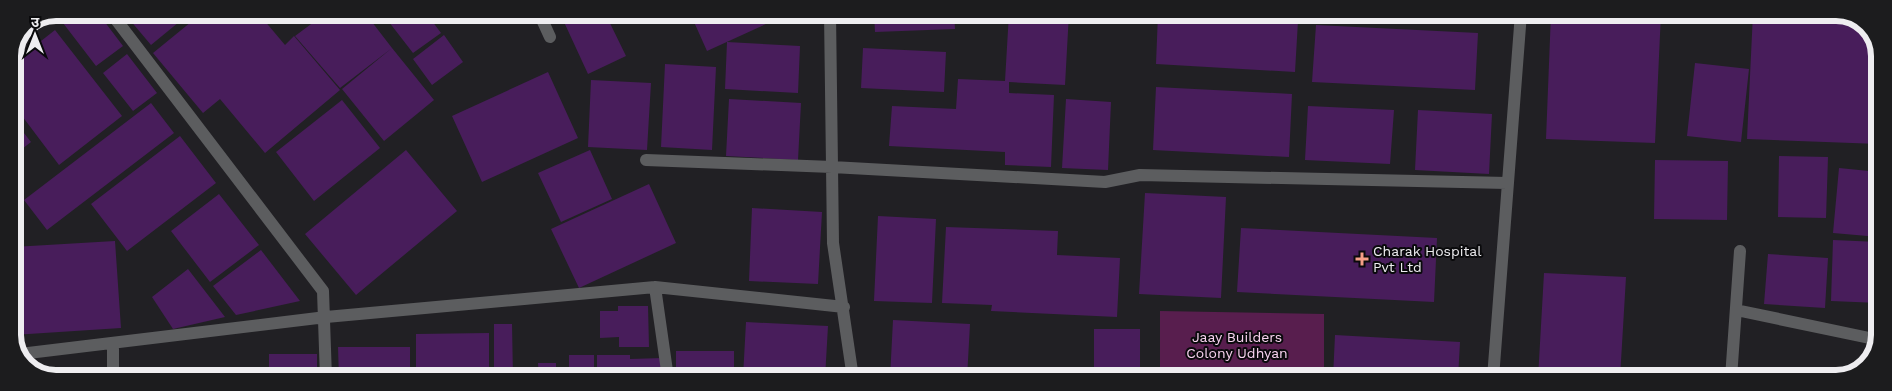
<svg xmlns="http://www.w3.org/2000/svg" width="1892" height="391" viewBox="0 0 1892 391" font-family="'Work Sans','Noto Sans Devanagari',sans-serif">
  <rect width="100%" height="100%" fill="#212024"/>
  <!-- green -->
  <path fill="#581e4e" d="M 1160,311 L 1324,314 L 1324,378 L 1160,378 Z"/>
  <!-- building -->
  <path fill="#481d5b" d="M 77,13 L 98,13 L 123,46 L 96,66 L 63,23 Z
    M 124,13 L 190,13 L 151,45 Z
    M 202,13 L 258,13 L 285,45 L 294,36 L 340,90 L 265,153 L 220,99 L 203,113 L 153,53 Z
    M 326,13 L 365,13 L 392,48 L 340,88 L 295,36 Z
    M 382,13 L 426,13 L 441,33 L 413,53 Z
    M 548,13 L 568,13 L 552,20 Z
    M 582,13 L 605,13 L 626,56 L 588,74 L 564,22 Z
    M 690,13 L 790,13 L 707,51 Z
    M 874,13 L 954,13 L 955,29 L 875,32 Z
    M 1009,13 L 1069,13 L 1065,85 L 1009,82 L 1009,93 L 1054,95 L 1051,167 L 1005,165 L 1005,152 L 889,146 L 892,106 L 956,109 L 958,79 L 1005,81 Z
    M 1551,13 L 1661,13 L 1655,143 L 1546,139 Z
    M 1753,13 L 1846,14 L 1868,27 L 1879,51 L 1879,144 L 1747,139 Z
    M 1158,14 L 1298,21 L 1295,72 L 1156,64 Z
    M 1316,25 L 1478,33 L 1475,90 L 1312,82 Z
    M 55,30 L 122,116 L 59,165 L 13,104 L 13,63 Z
    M 444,35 L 463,62 L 432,85 L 413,59 Z
    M 727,42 L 800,46 L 798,93 L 725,89 Z
    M 392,48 L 434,100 L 384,141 L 342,89 Z
    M 863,48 L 946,52 L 944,92 L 861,88 Z
    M 127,54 L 157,93 L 133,111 L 103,73 Z
    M 1695,63 L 1749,69 L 1741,142 L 1687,136 Z
    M 665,64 L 716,67 L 712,150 L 661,147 Z
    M 548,72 L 578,138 L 482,182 L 452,116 Z
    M 591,80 L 651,83 L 647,150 L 588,147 Z
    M 1156,87 L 1292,94 L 1289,157 L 1153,150 Z
    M 729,99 L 801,103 L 798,160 L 726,156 Z
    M 1066,99 L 1111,102 L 1108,170 L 1062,168 Z
    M 342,100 L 380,148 L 314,201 L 276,152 Z
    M 151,103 L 174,133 L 47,230 L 24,200 Z
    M 1308,106 L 1394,110 L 1390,164 L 1305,160 Z
    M 1418,110 L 1492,114 L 1489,174 L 1415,170 Z
    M 13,119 L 31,142 L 13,156 Z
    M 180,136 L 216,183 L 127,251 L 91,204 Z
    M 406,150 L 457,211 L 356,295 L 305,234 Z
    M 590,150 L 612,199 L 561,222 L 538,173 Z
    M 1779,156 L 1828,157 L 1826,218 L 1778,217 Z
    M 1655,160 L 1728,161 L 1727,220 L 1654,219 Z
    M 1839,168 L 1879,172 L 1879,237 L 1833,233 Z
    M 649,184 L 676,243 L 579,288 L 551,229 Z
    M 1145,193 L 1226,197 L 1221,298 L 1139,294 Z
    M 219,194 L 259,245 L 210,282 L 171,231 Z
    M 752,208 L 822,212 L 818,284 L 749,281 Z
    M 878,216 L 936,219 L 932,303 L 874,301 Z
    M 946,227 L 1058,231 L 1057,255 L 1120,258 L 1117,317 L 991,311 L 992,305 L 942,303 Z
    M 1241,228 L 1437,238 L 1434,302 L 1237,292 Z
    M 1833,240 L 1879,242 L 1879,303 L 1831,301 Z
    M 115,241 L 121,328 L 13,335 L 13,247 Z
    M 261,250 L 300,301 L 236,315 L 213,286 Z
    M 1768,254 L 1828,258 L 1825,308 L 1764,304 Z
    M 188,269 L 225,317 L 173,329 L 152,297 Z
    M 1544,273 L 1626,277 L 1620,378 L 1538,378 Z
    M 618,306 L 648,306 L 649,347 L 619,347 L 619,337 L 600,338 L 600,311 L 618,311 Z
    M 893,320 L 970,324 L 967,378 L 890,378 Z
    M 746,322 L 828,326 L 825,378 L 743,377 Z
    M 494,324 L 512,324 L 513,378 L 494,378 Z
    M 1094,329 L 1140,329 L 1140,378 L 1094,378 Z
    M 489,333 L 489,378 L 416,378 L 416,334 Z
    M 1335,335 L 1460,342 L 1458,378 L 1333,378 Z
    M 338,347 L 410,347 L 410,378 L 339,378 Z
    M 676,351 L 734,351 L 734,367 L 676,367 Z
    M 269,354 L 317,354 L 317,378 L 269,378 Z
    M 569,355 L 594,355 L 594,378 L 569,378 Z
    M 597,355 L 630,355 L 630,359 L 663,358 L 663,378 L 597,378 Z
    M 538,363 L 556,363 L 556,378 L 539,378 Z
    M 96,367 L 97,378 L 63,378 L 63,369 Z
    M 1767,375 L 1812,376 L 1812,378 L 1767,378 Z"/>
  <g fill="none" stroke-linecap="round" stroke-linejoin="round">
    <!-- minor -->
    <path stroke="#5c5d5f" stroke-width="12" d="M 111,13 L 323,291 L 326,378
      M 539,13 L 550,37
      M 830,13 L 833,243 L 853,378
      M 646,160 L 832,167 L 1105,182 L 1140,175 L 1507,183
      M 655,287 L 668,378
      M 1736,310 L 1879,340
      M 113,343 L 113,378
      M 20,354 L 326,317 L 655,287 L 844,307
      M 1493,378 L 1521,13
      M 1731,378 L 1740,251"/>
  </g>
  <!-- markers -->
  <path fill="#f49e86" stroke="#0a0a0c" stroke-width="2" d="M1359.5 251.5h5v5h5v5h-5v5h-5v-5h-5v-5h5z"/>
  <g text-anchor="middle" stroke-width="4" stroke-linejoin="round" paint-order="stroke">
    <!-- poi labels -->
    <g font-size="14" fill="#eeedf0" stroke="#0a0a0c" text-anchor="start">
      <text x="1373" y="256">Charak Hospital<tspan x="1373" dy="16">Pvt Ltd</tspan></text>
    </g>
    <!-- park labels -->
    <g font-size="14" fill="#f9d3f0" stroke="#0a0a0c">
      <text x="1237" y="342">Jaay Builders<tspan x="1237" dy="16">Colony Udhyan</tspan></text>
    </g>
  </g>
  <!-- crop -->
  <path d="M0 0H1892V391H0ZM56 21H1836A35 35 0 0 1 1871 56V335A35 35 0 0 1 1836 370H56A35 35 0 0 1 21 335V56A35 35 0 0 1 56 21Z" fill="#1c1c1e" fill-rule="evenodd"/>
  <path fill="none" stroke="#eeedf0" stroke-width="6" d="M56 21H1836A35 35 0 0 1 1871 56V335A35 35 0 0 1 1836 370H56A35 35 0 0 1 21 335V56A35 35 0 0 1 56 21Z"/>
  <!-- north arrow -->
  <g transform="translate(35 35)" stroke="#0a0a0c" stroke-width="4" paint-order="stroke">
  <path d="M0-4L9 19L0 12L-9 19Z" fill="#eeedf0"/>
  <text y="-8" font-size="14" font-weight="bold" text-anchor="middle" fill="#eeedf0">उ</text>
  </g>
</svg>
